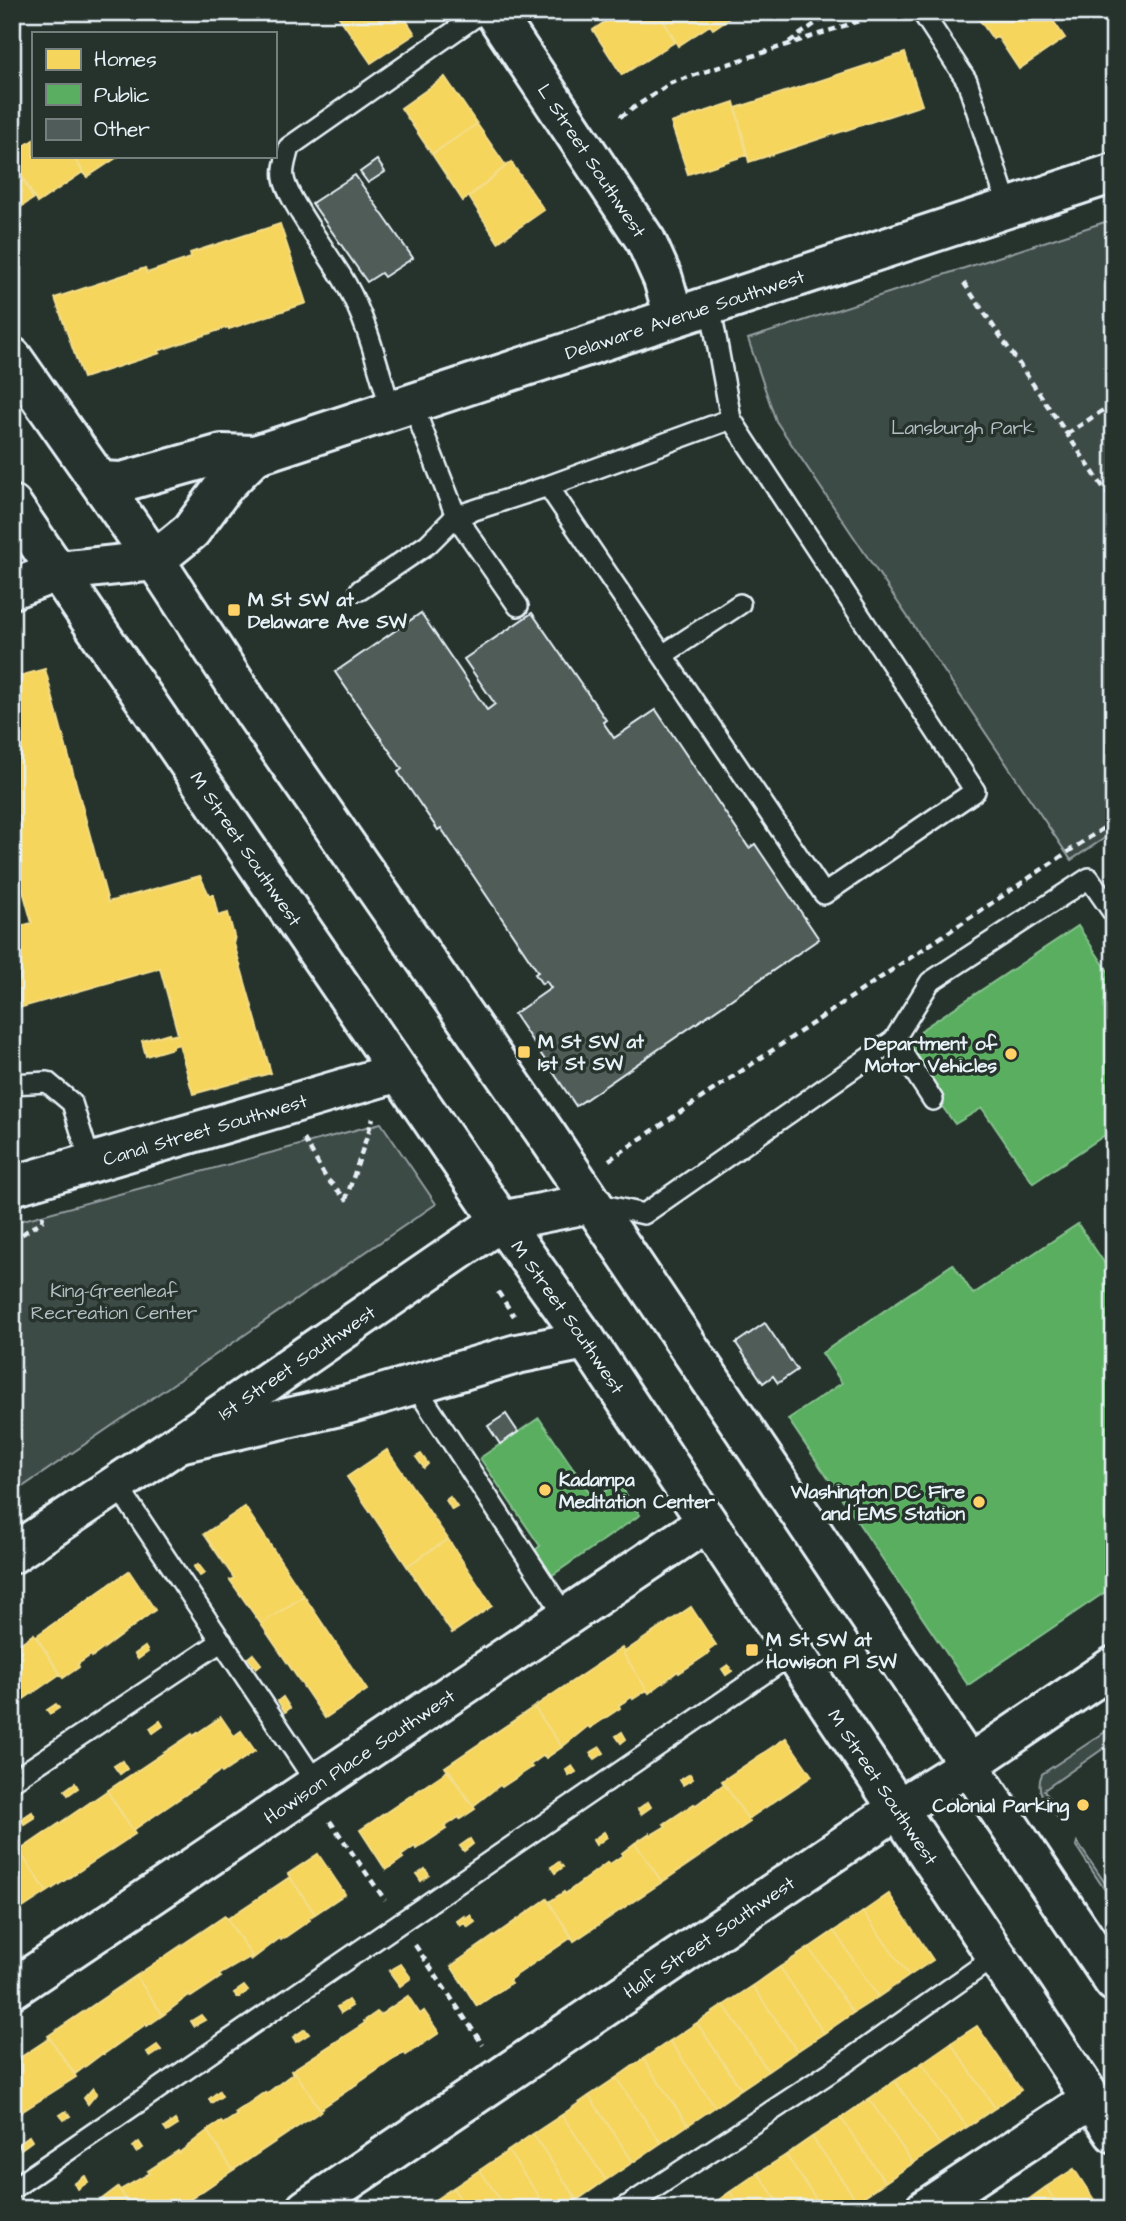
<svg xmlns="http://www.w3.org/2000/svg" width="1126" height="2221" viewBox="0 0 1126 2221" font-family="'Architects Daughter',sans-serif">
  <rect width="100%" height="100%" fill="#26332d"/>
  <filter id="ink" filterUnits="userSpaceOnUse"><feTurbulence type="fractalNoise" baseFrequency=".0143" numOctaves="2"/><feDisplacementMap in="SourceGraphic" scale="14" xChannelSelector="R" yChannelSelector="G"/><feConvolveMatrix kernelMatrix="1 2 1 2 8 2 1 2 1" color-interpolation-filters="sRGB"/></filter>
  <g filter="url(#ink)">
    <!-- green -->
    <path fill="#3e4b47" stroke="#939ea0" stroke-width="2" d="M 1114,219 L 1114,832 L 1071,860 L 776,421 L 748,339 Z
      M 381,1123 L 436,1204 L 12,1494 L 12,1223 Z
      M 1114,1726 L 1114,1741 L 1044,1790 L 1061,1816 L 1058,1818 C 1047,1805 1034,1791 1042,1774 Z
      M 1077,1842 L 1114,1896 L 1114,1904 L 1076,1846 Z"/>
    <!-- homes -->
    <path fill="#f6d55c" stroke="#f2dd8b" stroke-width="2" d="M 401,12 L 415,34 L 371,63 L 339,17 L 345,12 Z
      M 619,12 L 659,12 L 675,42 L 622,75 L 593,30 Z
      M 659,12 L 733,12 L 735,14 L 713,29 L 710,25 L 678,46 Z
      M 974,12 L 1047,12 L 1065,38 L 1019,69 L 997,36 L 993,39 Z
      M 905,53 L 922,105 L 749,162 L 736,108 Z
      M 445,77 L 477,124 L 432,154 L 401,108 Z
      M 734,102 L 747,155 L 688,174 L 671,123 Z
      M 477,124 L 506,166 L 463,201 L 432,154 Z
      M 33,140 L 33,156 L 73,156 L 83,172 L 37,203 L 12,157 L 12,154 Z
      M 73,156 L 119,156 L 87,177 Z
      M 12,157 L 33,199 L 12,213 Z
      M 511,162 L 544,210 L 498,242 L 469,197 Z
      M 280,224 L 306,303 L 229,329 L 228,327 L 158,351 L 160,353 L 83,378 L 55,298 L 145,268 L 147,273 L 191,258 L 190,253 Z
      M 45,669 L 108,902 L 200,876 L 209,895 L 213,895 L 218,916 L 228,913 L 235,940 L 233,940 L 271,1073 L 193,1094 L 179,1044 L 173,1046 L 173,1048 L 146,1056 L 142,1041 L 169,1033 L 170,1036 L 178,1034 L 160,968 L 12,1010 L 12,928 L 32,923 L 12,851 L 12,678 Z
      M 387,1450 L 448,1539 L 407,1566 L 347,1477 Z
      M 421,1454 L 428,1464 L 424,1468 L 416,1457 Z
      M 450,1497 L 457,1507 L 452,1510 L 446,1500 Z
      M 245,1507 L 304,1596 L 261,1624 L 230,1580 L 234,1578 L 204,1534 Z
      M 448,1539 L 492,1606 L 452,1633 L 407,1566 Z
      M 198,1564 L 205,1573 L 200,1576 L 194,1567 Z
      M 129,1571 L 155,1610 L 92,1657 L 91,1655 L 78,1664 L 79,1667 L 63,1678 L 36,1636 Z
      M 304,1596 L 367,1690 L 325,1718 L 261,1624 Z
      M 691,1607 L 716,1645 L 708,1651 L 709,1653 L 679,1673 L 678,1671 L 649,1693 L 623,1653 Z
      M 34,1634 L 60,1674 L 12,1707 L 12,1649 Z
      M 145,1647 L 148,1652 L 138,1659 L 135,1654 Z
      M 622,1648 L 625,1652 L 623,1653 L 647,1690 L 633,1699 L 632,1697 L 619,1705 L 620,1708 L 590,1728 L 588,1726 L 562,1747 L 534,1707 Z
      M 253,1654 L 261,1664 L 256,1668 L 248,1658 Z
      M 728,1665 L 732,1671 L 726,1675 L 722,1669 Z
      M 283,1697 L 290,1708 L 285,1712 L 278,1701 Z
      M 56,1704 L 59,1708 L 50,1714 L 47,1710 Z
      M 534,1707 L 562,1747 L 546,1758 L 544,1755 L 530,1765 L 532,1767 L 502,1787 L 500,1785 L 473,1806 L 445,1767 Z
      M 221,1717 L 234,1736 L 241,1731 L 255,1751 L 222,1773 L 220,1771 L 133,1830 L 107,1791 L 192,1734 L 193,1736 Z
      M 160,1721 L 163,1726 L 153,1733 L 150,1728 Z
      M 622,1732 L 626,1739 L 621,1743 L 616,1736 Z
      M 786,1738 L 812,1776 L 748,1819 L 722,1781 Z
      M 600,1747 L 604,1753 L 595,1759 L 590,1753 Z
      M 122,1761 L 127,1769 L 120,1774 L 114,1766 Z
      M 572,1766 L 576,1772 L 569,1776 L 566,1770 Z
      M 449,1770 L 475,1809 L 460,1819 L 459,1817 L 444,1827 L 446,1829 L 416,1849 L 415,1846 L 401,1856 L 403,1858 L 386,1870 L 360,1830 Z
      M 690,1774 L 693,1779 L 683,1785 L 680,1780 Z
      M 75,1783 L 78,1788 L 68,1795 L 65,1790 Z
      M 724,1784 L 750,1822 L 662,1882 L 635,1843 L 650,1833 L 651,1835 L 666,1826 L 664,1824 L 694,1804 L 696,1805 Z
      M 107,1791 L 135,1834 L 47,1892 L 19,1851 Z
      M 648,1802 L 651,1807 L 641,1814 L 638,1809 Z
      M 32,1812 L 35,1817 L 24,1824 L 21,1819 Z
      M 604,1832 L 607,1837 L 596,1845 L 593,1840 Z
      M 470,1839 L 473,1844 L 464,1851 L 460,1846 Z
      M 635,1843 L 662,1882 L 574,1941 L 549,1902 L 564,1892 L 565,1894 L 608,1862 L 610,1864 L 623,1855 L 622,1853 Z
      M 19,1851 L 47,1892 L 12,1915 L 12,1856 Z
      M 318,1854 L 345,1894 L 315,1914 L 288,1874 Z
      M 559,1862 L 563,1867 L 555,1873 L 551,1867 Z
      M 425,1869 L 429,1875 L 421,1881 L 417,1875 Z
      M 290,1877 L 315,1914 L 309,1918 L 310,1920 L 281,1940 L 280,1938 L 251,1960 L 249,1958 L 252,1956 L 227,1919 Z
      M 889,1894 L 933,1960 L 909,1976 L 863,1912 Z
      M 547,1899 L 572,1937 L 509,1980 L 511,1983 L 477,2006 L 451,1966 Z
      M 863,1912 L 909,1976 L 878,1997 L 834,1931 Z
      M 470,1915 L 475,1922 L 468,1927 L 465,1923 L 460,1926 L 457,1921 L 464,1916 L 465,1918 Z
      M 225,1916 L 252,1956 L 219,1975 L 221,1977 L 191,1997 L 189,1995 L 163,2015 L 136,1976 Z
      M 834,1931 L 878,1997 L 853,2013 L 809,1948 Z
      M 809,1948 L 853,2013 L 824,2033 L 780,1967 Z
      M 401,1964 L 411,1978 L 400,1986 L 389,1971 Z
      M 780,1967 L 824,2033 L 797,2051 L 753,1986 Z
      M 136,1976 L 163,2015 L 147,2026 L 146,2024 L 104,2054 L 103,2053 L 75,2074 L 48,2036 Z
      M 244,1986 L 248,1991 L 238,1998 L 234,1993 Z
      M 753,1986 L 797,2051 L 768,2071 L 724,2005 Z
      M 408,1996 L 420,2014 L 424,2011 L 439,2033 L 406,2055 L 404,2052 L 320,2109 L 295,2072 L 293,2074 L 291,2071 L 365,2023 L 364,2021 L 377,2012 L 380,2015 Z
      M 348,2000 L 352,2006 L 341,2013 L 337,2007 Z
      M 724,2005 L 768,2071 L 741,2089 L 697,2023 Z
      M 201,2015 L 205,2020 L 194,2026 L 191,2021 Z
      M 697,2023 L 741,2089 L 715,2107 L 670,2041 Z
      M 977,2026 L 1021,2090 L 995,2108 L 951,2043 Z
      M 305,2029 L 309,2034 L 296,2042 L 293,2037 Z
      M 50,2038 L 76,2077 L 12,2118 L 12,2063 Z
      M 670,2041 L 715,2107 L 688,2125 L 643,2059 Z
      M 951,2043 L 995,2108 L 967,2127 L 922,2063 Z
      M 157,2045 L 161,2050 L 150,2057 L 147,2052 Z
      M 643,2059 L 688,2125 L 661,2143 L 616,2078 Z
      M 922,2063 L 967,2127 L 940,2145 L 895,2081 Z
      M 295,2072 L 321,2111 L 233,2170 L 207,2131 L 221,2122 L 223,2124 L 237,2115 L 235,2113 L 265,2092 L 266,2094 Z
      M 616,2078 L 661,2143 L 633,2162 L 589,2096 Z
      M 895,2081 L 940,2145 L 913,2163 L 869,2099 Z
      M 93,2088 L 97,2093 L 88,2104 L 84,2098 Z
      M 219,2091 L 222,2096 L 211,2103 L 209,2099 Z
      M 589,2096 L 633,2162 L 606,2180 L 562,2115 Z
      M 869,2099 L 913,2163 L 885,2182 L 841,2118 Z
      M 66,2111 L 70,2116 L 64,2120 L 60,2115 Z
      M 562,2115 L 606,2180 L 577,2200 L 533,2134 Z
      M 841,2118 L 885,2182 L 857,2201 L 812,2137 Z
      M 175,2120 L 178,2125 L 167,2132 L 164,2128 Z
      M 207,2131 L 233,2170 L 176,2209 L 132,2209 L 120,2190 L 150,2173 L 148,2171 L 178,2151 L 179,2153 Z
      M 533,2134 L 577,2200 L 563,2209 L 548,2209 L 508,2151 Z
      M 29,2136 L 32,2141 L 21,2149 L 18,2144 Z
      M 812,2137 L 857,2201 L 845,2209 L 823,2209 L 786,2155 Z
      M 139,2142 L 143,2148 L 136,2152 L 133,2147 Z
      M 508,2151 L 548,2209 L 506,2209 L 480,2170 Z
      M 786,2155 L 823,2209 L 783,2209 L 758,2173 Z
      M 1074,2169 L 1100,2209 L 1060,2209 L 1046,2187 Z
      M 480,2170 L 506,2209 L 467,2209 L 453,2188 Z
      M 758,2173 L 783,2209 L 742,2209 L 730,2192 Z
      M 85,2176 L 88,2182 L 78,2189 L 74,2184 Z
      M 118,2187 L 132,2209 L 85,2209 L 89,2207 L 90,2208 Z
      M 1046,2187 L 1060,2209 L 1023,2209 L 1021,2205 Z
      M 453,2188 L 467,2209 L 427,2209 L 426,2206 Z
      M 730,2192 L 742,2209 L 706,2209 Z"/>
    <!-- public -->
    <path fill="#5aae61" stroke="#85c28e" stroke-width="2" d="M 1078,926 L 1114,980 L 1114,1129 L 1033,1183 L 982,1108 L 955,1124 L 930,1090 L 908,1052 L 911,1042 L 924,1028 Z
      M 1078,1224 L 1114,1277 L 1114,1586 L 968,1685 L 788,1419 L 842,1383 L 822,1353 L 953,1264 L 973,1294 Z
      M 539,1418 L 594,1499 L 618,1482 L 640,1515 L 551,1576 L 534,1551 L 540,1546 L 480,1458 Z"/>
    <!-- building -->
    <path fill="#505c59" stroke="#e8f1f8" stroke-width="2" d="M 377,160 L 385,172 L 368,183 L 360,172 Z
      M 355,175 L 413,258 L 384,277 L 381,273 L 367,282 L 312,203 Z
      M 421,613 L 487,710 L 495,704 L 464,659 L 532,613 L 606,720 L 603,722 L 614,738 L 656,710 L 749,848 L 755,844 L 819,939 L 576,1106 L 514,1014 L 551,988 L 546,981 L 542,984 L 535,974 L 538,972 L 441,828 L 438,830 L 398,772 L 402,769 L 335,672 Z
      M 765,1323 L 797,1370 L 778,1383 L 773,1376 L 763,1383 L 736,1343 Z
      M 506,1414 L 518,1432 L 500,1444 L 488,1426 Z"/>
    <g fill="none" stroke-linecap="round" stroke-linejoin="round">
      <defs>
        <path id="lane" d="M 922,12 L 967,81 L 1008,207
          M 710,305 L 731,419
          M 412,403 L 456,516 L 518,606
          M 391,410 C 378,368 368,323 346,284 C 333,260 287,200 284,178 C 282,168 287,157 289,147 L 482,12
          M 360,590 L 428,544 L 456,516 L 548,486 L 824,894 L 975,791 L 731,419 L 548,486
          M 663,655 L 740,604
          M 894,1040 L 930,982 L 1089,878 L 1114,914
          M 12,1084 L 47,1082 L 72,1103 L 91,1164
          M 595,1203 L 644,1214 L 894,1040 L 933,1100
          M 414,1384 L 566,1617
          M 117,1485 L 317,1784
          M 12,1781 L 222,1641
          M 12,2189 L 795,1652
          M 623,2209 L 846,2062 L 997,1955"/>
        <g id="street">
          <path id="s1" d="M 494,12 L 646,241 L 663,279 L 674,317"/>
          <path id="s2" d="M 100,481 L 122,482 L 222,454 L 255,455 L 1114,173"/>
          <path d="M 12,589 L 59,571 L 154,561 L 191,531 L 225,485 L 255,455"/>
          <path id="s3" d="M 12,1186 L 399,1072"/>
          <path id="s4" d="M 12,1554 L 179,1443 L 501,1221 L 592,1203"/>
          <path id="s5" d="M 12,1989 L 707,1522"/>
          <path id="s6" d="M 306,2209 L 899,1808 L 968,1765 L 1114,1666"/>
          <path d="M 925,2209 L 1091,2099"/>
        </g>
        <g id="primary">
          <path d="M 12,357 L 164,574 L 256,715 L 548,1137 L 1114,1982"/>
          <path id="s7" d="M 12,505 L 501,1221 L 586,1340 L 1114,2133"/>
          <path d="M 179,1443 L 348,1404 L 517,1354 L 586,1340"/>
        </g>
      </defs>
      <!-- lane casing -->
      <use href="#lane" stroke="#e8f1f8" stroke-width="24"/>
      <!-- street casing -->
      <use href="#street" stroke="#e8f1f8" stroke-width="44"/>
      <!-- primary casing -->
      <use href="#primary" stroke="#e8f1f8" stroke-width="44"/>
      <!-- path -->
      <path stroke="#e8f1f8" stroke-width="4.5" stroke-dasharray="7 5" stroke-linecap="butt" d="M 789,42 L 832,12
        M 620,117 L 671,83 L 886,12
        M 964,283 L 1114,503
        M 1067,434 L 1114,403
        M 304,1139 L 326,1178 L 346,1199 L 373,1118
        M 609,1160 L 1114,821
        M 12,1241 L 42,1221 L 43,1216
        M 498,1292 L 514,1316
        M 330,1821 L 385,1900
        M 415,1945 L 483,2045"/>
      <!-- lane -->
      <use href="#lane" stroke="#26332d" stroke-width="19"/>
      <!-- street -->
      <use href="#street" stroke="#26332d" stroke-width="38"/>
      <!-- primary -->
      <use href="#primary" stroke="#26332d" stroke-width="38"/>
    </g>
  </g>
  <!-- markers -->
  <g fill="#ffd166" stroke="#26332d" stroke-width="2.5">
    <rect x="227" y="603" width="14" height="14" rx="3.5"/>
    <rect x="517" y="1045" width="14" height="14" rx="3.5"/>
    <circle cx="1011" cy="1054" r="7"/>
    <circle cx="545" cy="1490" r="7"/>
    <circle cx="979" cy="1502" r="7"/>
    <rect x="745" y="1643" width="14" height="14" rx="3.5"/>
    <circle cx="1083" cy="1805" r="7"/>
  </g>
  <g text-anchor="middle" stroke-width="7" stroke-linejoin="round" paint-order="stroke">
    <!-- street labels -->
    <g font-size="19" fill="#e8f1f8" stroke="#26332d">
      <text dy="7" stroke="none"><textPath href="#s1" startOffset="178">L Street Southwest</textPath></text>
      <text dy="7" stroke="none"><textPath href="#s2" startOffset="611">Delaware Avenue Southwest</textPath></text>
      <text dy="7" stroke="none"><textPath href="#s7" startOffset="416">M Street Southwest</textPath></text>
      <text dy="7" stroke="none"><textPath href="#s3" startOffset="201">Canal Street Southwest</textPath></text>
      <text dy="7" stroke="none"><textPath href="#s7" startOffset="984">M Street Southwest</textPath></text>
      <text dy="7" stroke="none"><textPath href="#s4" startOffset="343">1st Street Southwest</textPath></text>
      <text dy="7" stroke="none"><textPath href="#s5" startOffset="418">Howison Place Southwest</textPath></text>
      <text dy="7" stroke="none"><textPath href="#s7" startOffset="1550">M Street Southwest</textPath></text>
      <text dy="7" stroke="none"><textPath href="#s6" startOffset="486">Half Street Southwest</textPath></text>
    </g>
    <!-- park labels -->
    <g font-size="19" fill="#b5bfc3" stroke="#26332d">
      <text x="963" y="434">Lansburgh Park</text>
      <text x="114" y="1297">King-Greenleaf<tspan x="114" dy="22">Recreation Center</tspan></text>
    </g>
    <!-- poi labels -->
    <g font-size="19" font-weight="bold" fill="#e8f1f8" stroke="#26332d" text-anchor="start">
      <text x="248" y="606">M St SW at<tspan x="248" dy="22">Delaware Ave SW</tspan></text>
      <text x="538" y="1048">M St SW at<tspan x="538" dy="22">1st St SW</tspan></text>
      <text x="997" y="1050" text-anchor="end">Department of<tspan x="997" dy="22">Motor Vehicles</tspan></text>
      <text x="559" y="1486">Kadampa<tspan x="559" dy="22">Meditation Center</tspan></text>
      <text x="965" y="1498" text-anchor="end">Washington DC Fire<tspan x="965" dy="22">and EMS Station</tspan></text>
      <text x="766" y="1646">M St SW at<tspan x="766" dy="22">Howison Pl SW</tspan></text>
      <text x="1069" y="1812" text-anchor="end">Colonial Parking</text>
    </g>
  </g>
  <!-- margin -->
  <rect width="1126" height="2221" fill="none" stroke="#26332d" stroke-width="42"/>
  <rect x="21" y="21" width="1084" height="2179" fill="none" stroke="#e8f1f8" stroke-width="2.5" filter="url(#ink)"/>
  <!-- legend -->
  <rect x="32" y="32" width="245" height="126" fill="#26332d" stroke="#747f7e" stroke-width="2"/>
  <rect x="46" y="49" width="35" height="21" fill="#f6d55c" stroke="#747f7e" stroke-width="2"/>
  <text x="94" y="66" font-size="21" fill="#e8f1f8">Homes</text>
  <rect x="46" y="84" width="35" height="21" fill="#5aae61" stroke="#747f7e" stroke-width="2"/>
  <text x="94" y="102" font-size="21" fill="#e8f1f8">Public</text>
  <rect x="46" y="119" width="35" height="21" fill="#505c59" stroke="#747f7e" stroke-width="2"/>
  <text x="94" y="136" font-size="21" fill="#e8f1f8">Other</text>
</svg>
